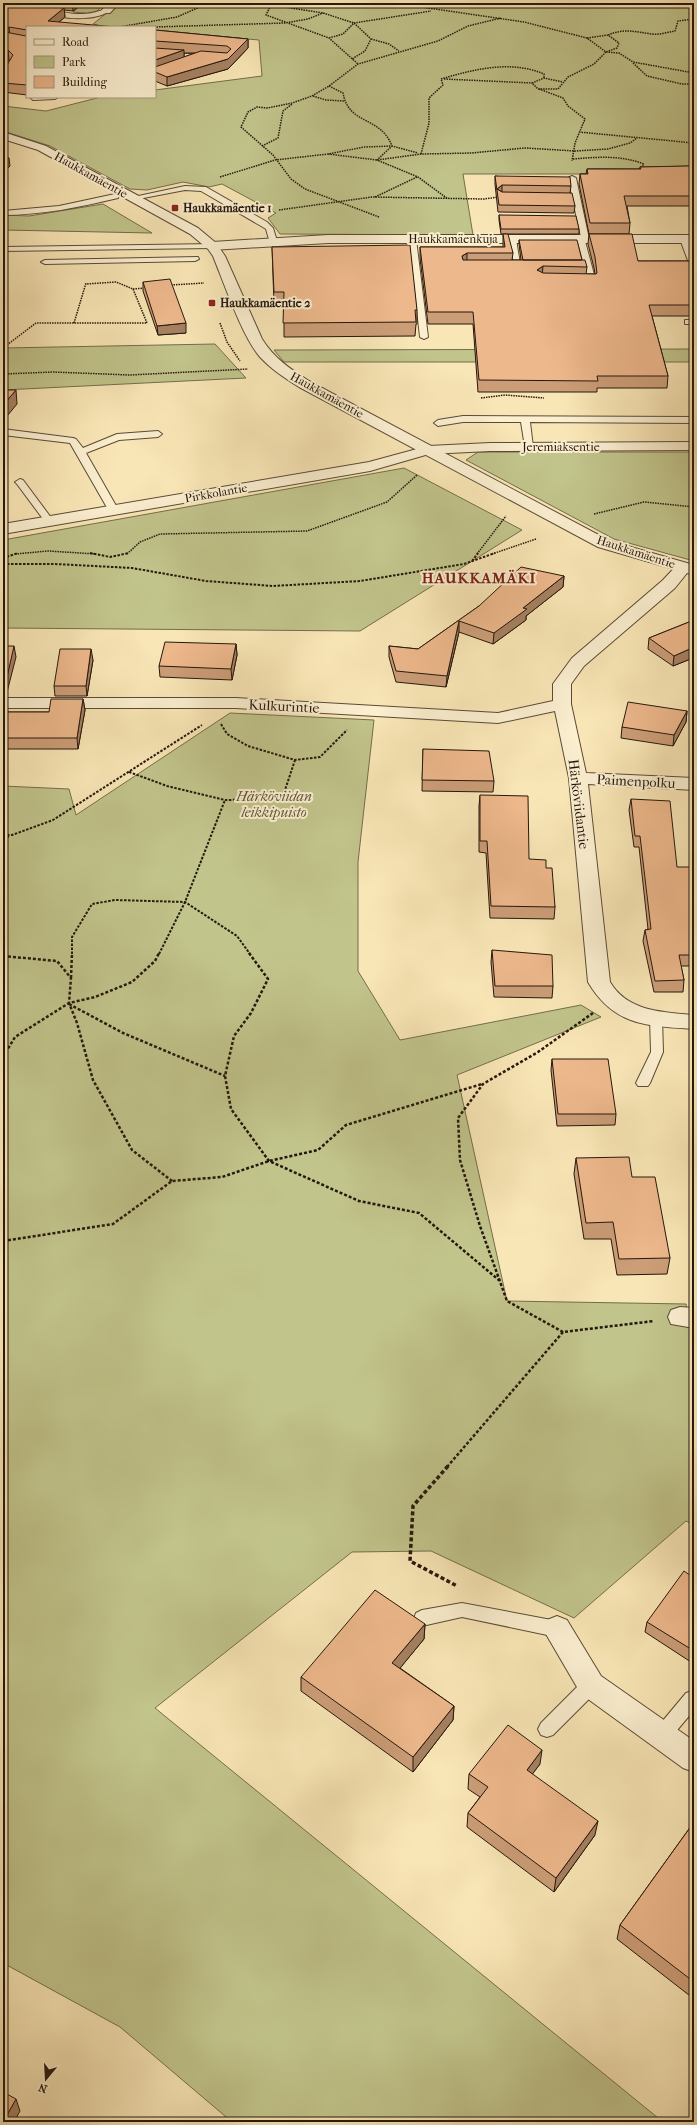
<svg xmlns="http://www.w3.org/2000/svg" width="697" height="2125" viewBox="0 0 697 2125" font-family="'IM FELL French Canon',serif">
  <rect width="100%" height="100%" fill="#f9e6b6"/>
  <filter id="stains"><feTurbulence type="fractalNoise" baseFrequency=".005" numOctaves="4"/><feColorMatrix values="0 0 0 0 .2 0 0 0 0 .09 0 0 0 0 .02 0 0 0 .5 -.17"/></filter>
  <radialGradient id="worn" r=".72"><stop offset=".6" stop-color="#630" stop-opacity="0"/><stop offset="1" stop-color="#630" stop-opacity=".3"/></radialGradient>
  <!-- green -->
  <path fill="#c1c48b" stroke="#736e4c" d="M 83,3 L 105,3 L 94,14 L 73,12 Z
    M 119,3 L 694,3 L 694,174 L 463,174 L 473,235 L 280,234 L 268,218 L 276,213 L 222,184 L 209,187 L 183,182 L 147,190 L 130,189 L 50,146 L 3,131 L 3,106 L 46,111 L 101,97 L 155,97 L 155,90 L 262,76 L 259,40 L 155,31 L 155,27 L 106,27 L 93,24 Z
    M 103,204 L 152,233 L 3,230 L 3,215 L 29,216 Z
    M 215,344 L 246,378 L 3,390 L 3,348 Z
    M 694,349 L 694,362 L 284,362 L 274,350 Z
    M 478,452 L 694,452 L 694,561 L 614,539 L 466,460 Z
    M 404,468 L 522,530 L 360,631 L 3,628 L 3,540 Z
    M 230,713 L 374,720 L 358,862 L 358,971 L 400,1040 L 581,1005 L 601,1017 L 457,1075 L 507,1301 L 686,1304 L 694,1351 L 694,1525 L 686,1521 L 574,1618 L 431,1551 L 352,1552 L 155,1708 L 663,2122 L 232,2122 L 120,2027 L 3,1963 L 3,786 L 69,789 L 76,815 Z"/>
  <g fill="none" stroke-linecap="round" stroke-linejoin="round">
    <defs>
      <path id="service" d="M 106,9 L 109,11 C 97,21 59,20 46,12 L 49,10 C 73,14 83,17 106,9 Z
        M 155,52 L 205,55 L 208,57 L 205,59 L 155,56 Z
        M 30,97 L 58,97 L 55,99 L 33,100 Z
        M 572,176 L 576,178 L 589,239 L 585,241 L 596,282 C 592,286 582,286 578,282 L 588,280 L 577,239 L 581,237 L 568,178 Z
        M 185,186 L 206,187 L 267,222 L 273,228 L 277,241 L 270,243 L 266,229 L 261,226 L 201,191 L 185,190 L 133,200 L 129,198 Z
        M 115,194 L 119,196 L 118,198 C 80,207 42,215 3,215 L 3,211 L 59,206 Z
        M 409,237 L 416,239 L 428,337 L 424,339 L 420,337 Z
        M 509,237 L 516,239 L 521,270 L 510,270 L 506,268 L 514,266 Z
        M 681,237 L 688,239 L 694,256 L 694,268 L 690,266 L 680,239 Z
        M 215,244 L 215,248 L 212,248 L 3,251 L 3,247 Z
        M 198,257 L 199,259 L 195,261 L 45,264 L 41,262 L 45,260 Z
        M 685,320 L 694,320 L 694,324 L 685,324 Z
        M 463,416 L 694,417 L 694,423 L 530,422 L 533,447 L 529,450 L 525,447 L 521,422 L 463,422 L 438,426 L 434,423 L 438,420 Z
        M 3,429 L 73,438 L 76,439 L 83,448 L 117,434 L 158,431 L 162,434 L 158,437 L 119,440 L 86,453 L 119,511 L 114,514 L 109,511 L 70,443 L 3,435 Z
        M 20,479 L 23,480 L 52,519 L 52,523 L 46,523 L 17,484 L 15,482 Z
        M 656,1014 L 662,1018 L 663,1052 L 650,1083 L 648,1086 L 638,1086 L 636,1083 L 651,1052 L 650,1018 Z
        M 462,1603 L 557,1621 L 563,1624 L 565,1629 L 563,1634 L 557,1637 L 462,1617 L 422,1626 L 416,1623 L 414,1618 L 416,1613 L 422,1610 Z
        M 591,1677 L 597,1679 L 600,1685 L 597,1691 L 553,1735 L 547,1737 L 541,1735 L 538,1729 L 541,1723 L 585,1679 Z
        M 692,1691 L 694,1692 L 694,1710 L 668,1741 L 662,1743 L 656,1741 L 653,1735 L 656,1729 L 686,1693 Z"/>
      <path id="minor" d="M 108,3 L 119,3 L 110,13 L 102,13 L 101,11 Z
        M 328,235 L 694,235 L 694,243 L 328,243 L 212,250 L 206,246 L 212,242 Z
        M 694,442 L 694,450 L 490,451 L 429,454 L 370,471 L 3,534 L 3,524 L 369,462 L 428,446 L 490,443 Z
        M 683,563 L 689,565 L 691,568 L 675,588 L 584,666 L 571,684 L 571,704 L 586,773 L 694,778 L 694,790 L 588,784 L 610,982 C 628,1012 663,1012 694,1015 L 694,1029 C 647,1026 614,1026 588,982 L 569,778 L 555,711 L 498,723 L 236,708 L 3,708 L 3,698 L 236,698 L 498,713 L 553,701 L 553,684 L 572,658 L 663,580 L 677,565 Z
        M 680,1307 L 694,1308 L 694,1328 L 671,1324 L 668,1317 L 671,1310 Z
        M 557,1616 L 567,1620 L 601,1676 L 694,1741 L 694,1772 L 683,1768 L 581,1694 L 543,1629 L 547,1620 Z"/>
      <path id="tertiary" d="M 3,132 L 46,146 L 198,228 L 216,243 L 225,256 L 262,339 C 274,358 290,369 309,381 L 610,541 L 694,565 L 694,575 L 598,547 L 299,387 C 285,378 271,369 260,357 C 242,336 224,283 213,256 L 208,249 L 190,234 L 38,150 L 3,139 Z"/>
    </defs>
    <!-- service casing -->
    <use href="#service" stroke="#5a4b36" stroke-width="2"/>
    <!-- minor casing -->
    <use href="#minor" stroke="#5a4b36" stroke-width="2"/>
    <!-- tertiary casing -->
    <use href="#tertiary" stroke="#5a4b36" stroke-width="2"/>
    <!-- path-far3 -->
    <path stroke="#25170c" stroke-width="1.5" stroke-dasharray="1.5 1" stroke-linecap="butt" d="M 259,3 L 323,13 L 354,23 L 371,39 L 365,51 L 352,59
      M 272,3 L 266,15 L 329,38 L 358,64
      M 394,3 L 524,22 L 587,38 L 606,52 L 594,64 L 568,77 L 558,89 L 538,89 L 532,83 L 544,78 L 563,82
      M 119,27 L 177,17 L 209,3
      M 154,27 L 285,23 L 308,19 L 323,13
      M 608,35 C 624,28 636,32 652,34 C 660,35 668,32 675,31 L 678,21 L 694,19
      M 329,38 L 343,34 L 354,23 L 431,11
      M 587,38 L 608,35 L 619,43 L 617,48 L 606,52
      M 371,39 L 389,44 L 399,51
      M 606,52 L 619,53 L 633,62 L 694,73
      M 633,63 L 647,76 L 682,84 L 694,84
      M 441,79 C 475,69 511,60 544,74 L 544,78
      M 444,79 L 532,83
      M 329,86 L 343,93 C 349,126 380,115 392,146 L 377,160 L 418,177 L 448,199
      M 539,89 L 563,98 L 568,106 L 585,119 L 575,143 L 572,161
      M 313,96 L 326,100 L 344,101
      M 579,132 L 694,143
      M 262,146 L 278,138 L 283,111 L 292,104
      M 328,154 L 377,160 L 421,154 L 471,153 L 525,148 L 575,151 L 608,149 L 630,143 L 637,138
      M 421,154 L 429,123 L 429,98 L 443,85 L 441,79
      M 573,159 C 597,157 621,155 644,164 L 637,171
      M 220,177 L 275,160 L 328,154 L 364,147 L 392,146 L 418,153
      M 375,197 L 417,177
      M 279,210 L 372,197 L 484,199 L 499,197
      M 379,217 L 305,189 L 291,179 L 273,155 L 241,127 L 248,112 L 257,107 L 267,108 L 292,103 L 312,96 L 329,86 L 358,64 L 438,41 L 468,26 L 501,18
      M 171,285 L 204,283
      M 133,289 L 146,288
      M 74,323 L 86,283
      M 220,323 L 227,342 L 240,361
      M 3,348 L 36,323 L 147,323 L 133,289 L 116,282 L 86,284
      M 3,374 L 53,372 L 130,375 L 248,369
      M 481,398 L 505,395 L 544,398
      M 594,514 L 644,502 L 694,507
      M 15,554 L 48,551 L 96,554
      M 127,554 L 140,542 L 160,534 L 307,531 L 387,502 L 417,475
      M 477,554 L 506,516
      M 492,554 L 536,539"/>
    <!-- path-far2 -->
    <path stroke="#25170c" stroke-width="2" stroke-dasharray="2.5 1.5" stroke-linecap="butt" d="M 90,553 L 110,557 L 129,553
      M 3,558 L 18,553
      M 472,561 L 478,553
      M 3,564 L 55,564 L 132,568 L 206,581 L 273,586 L 360,581 L 464,564 L 495,553
      M 221,724 L 227,734 L 248,746 L 295,760 L 320,757 L 347,730
      M 129,772 L 167,786 L 225,800 L 282,799 L 295,760
      M 3,835 L 12,835 L 53,820 L 202,725
      M 3,839 L 10,836
      M 72,954 L 72,937 L 92,904 L 115,900 L 185,902 L 237,936 L 250,954
      M 159,954 L 185,902 L 225,800"/>
    <!-- path-far1 -->
    <path stroke="#25170c" stroke-width="2.5" stroke-dasharray="3 2" stroke-linecap="butt" d="M 249,953 L 268,979 L 251,1013 L 234,1036 L 225,1076 L 231,1109 L 269,1161 L 359,1201 L 419,1213 L 500,1281
      M 3,956 L 57,961 L 71,978 L 69,1003 L 77,1023 L 93,1080 L 132,1150 L 172,1181
      M 71,978 L 72,953
      M 69,1004 L 123,1033 L 225,1076
      M 593,1013 L 538,1052 L 483,1084 L 458,1118 L 460,1160 L 480,1226 L 507,1301 L 563,1332 L 654,1321
      M 3,1057 L 15,1037 L 69,1003 L 95,997 L 132,982 L 155,961 L 159,953
      M 3,1241 L 113,1224 L 172,1181 L 222,1177 L 269,1161 L 318,1150 L 346,1125 L 482,1084
      M 447,1467 L 563,1332"/>
    <!-- path -->
    <path stroke="#25170c" stroke-width="3.5" stroke-dasharray="4 2.5" stroke-linecap="butt" d="M 448,1466 L 413,1506 L 410,1561 L 457,1586"/>
    <!-- service -->
    <use href="#service" fill="#fbefd0" fill-rule="evenodd"/>
    <!-- minor -->
    <use href="#minor" fill="#fbefd0" fill-rule="evenodd"/>
    <!-- tertiary -->
    <use href="#tertiary" fill="#fbefd0" fill-rule="evenodd"/>
  </g>
  <!-- wall -->
  <path fill="#cc9e78" stroke="#25170c" fill-rule="evenodd" d="M 3,3 L 83,3 L 73,11 L 64,10 L 65,17 L 59,22 L 27,27 L 27,95 L 3,92 L 3,66 L 7,65 L 10,61 L 9,60 L 3,63 Z
    M 155,30 L 248,39 L 248,48 L 228,69 L 167,86 L 155,81 ZM 184,53 L 195,53 L 184,57 Z
    M 694,166 L 694,206 L 627,206 L 630,223 L 629,234 L 589,234 L 579,184 L 580,174 L 586,174 L 587,169 L 640,169 L 640,167 Z
    M 495,176 L 571,186 L 570,193 L 575,206 L 574,213 L 498,212 L 495,184 Z
    M 499,215 L 579,229 L 579,234 L 501,234 L 499,220 Z
    M 503,234 L 513,253 L 512,260 L 521,260 L 519,244 L 519,240 L 582,260 L 587,267 L 586,274 L 595,274 L 594,268 L 588,244 L 589,234 L 638,261 L 694,261 L 694,316 L 652,316 L 668,376 L 667,388 L 597,388 L 597,392 L 478,392 L 473,324 L 428,324 L 420,258 L 420,247 L 503,247 Z
    M 272,247 L 417,310 L 417,324 L 416,324 L 415,336 L 284,337 L 284,305 L 274,305 Z
    M 143,282 L 186,333 L 158,335 L 143,291 Z
    M 564,576 L 563,587 L 526,616 L 526,620 L 493,644 L 459,632 L 446,687 L 396,682 L 389,657 L 389,646 L 418,649 L 479,606 Z
    M 694,620 L 694,659 L 693,658 L 673,666 L 648,649 L 649,638 Z
    M 236,644 L 237,655 L 232,680 L 160,677 L 159,666 Z
    M 93,660 L 87,696 L 55,696 L 54,686 Z
    M 83,699 L 85,710 L 78,749 L 3,749 L 3,712 L 49,712 Z
    M 687,711 L 686,722 L 673,746 L 621,738 L 622,727 Z
    M 423,749 L 494,781 L 493,792 L 422,791 Z
    M 480,795 L 529,859 L 546,868 L 555,907 L 554,919 L 490,918 L 486,853 L 479,852 L 479,806 Z
    M 631,799 L 677,867 L 694,884 L 694,966 L 681,966 L 684,980 L 683,992 L 654,992 L 643,941 L 645,930 L 648,929 L 639,847 L 634,847 L 629,810 Z
    M 492,950 L 553,986 L 552,998 L 494,997 L 491,962 Z
    M 552,1059 L 616,1114 L 615,1125 L 557,1126 L 551,1070 Z
    M 576,1158 L 632,1177 L 670,1258 L 667,1274 L 617,1275 L 611,1239 L 584,1239 L 574,1174 Z
    M 694,1578 L 694,1664 L 645,1632 L 647,1622 Z
    M 425,1624 L 424,1639 L 400,1668 L 454,1706 L 453,1720 L 413,1772 L 301,1691 L 301,1677 Z
    M 540,1764 L 532,1774 L 595,1835 L 554,1892 L 467,1827 L 468,1813 L 480,1797 L 468,1789 L 469,1774 Z
    M 694,1822 L 694,1999 L 617,1939 L 620,1925 Z"/>
  <!-- shaded-wall -->
  <path fill="#a68162" stroke="#25170c" d="M 72,3 L 83,3 L 73,11 Z
    M 64,8 L 65,17 L 53,27 L 48,21 Z
    M 9,27 L 10,37 L 5,32 Z
    M 248,39 L 248,48 L 228,69 L 167,86 L 167,77 L 228,59 Z
    M 8,50 L 9,60 L 3,63 L 3,53 Z
    M 184,50 L 184,59 L 155,69 L 155,60 Z
    M 9,158 L 10,166 L 3,173 L 3,164 Z
    M 502,185 L 502,192 L 497,189 Z
    M 467,253 L 467,264 L 462,268 L 462,256 Z
    M 543,266 L 542,278 L 537,270 Z
    M 186,323 L 186,333 L 158,335 L 157,326 Z
    M 16,390 L 17,404 L 3,421 L 3,405 Z
    M 564,576 L 563,587 L 526,616 L 526,620 L 493,644 L 494,633 L 523,608 Z
    M 459,621 L 459,632 L 446,687 L 447,676 Z
    M 236,644 L 237,655 L 232,680 L 231,669 Z
    M 14,646 L 16,657 L 6,696 L 3,698 L 3,686 Z
    M 694,647 L 693,658 L 673,666 L 674,656 Z
    M 91,649 L 93,660 L 87,696 L 86,686 Z
    M 83,699 L 85,710 L 78,749 L 77,738 Z
    M 687,711 L 686,722 L 673,746 L 674,735 Z
    M 425,1624 L 424,1639 L 392,1678 L 392,1663 Z
    M 454,1706 L 453,1720 L 413,1772 L 413,1757 Z
    M 542,1750 L 540,1764 L 525,1784 L 527,1770 Z
    M 598,1821 L 595,1835 L 554,1892 L 556,1878 Z
    M 16,2099 L 20,2111 L 14,2122 L 3,2122 Z"/>
  <!-- building -->
  <path fill="#edb88c" stroke="#25170c" d="M 3,3 L 15,3 L 64,8 L 48,21 L 116,27 L 27,27 L 27,30 L 9,27 L 5,32 L 26,36 L 27,31 L 27,85 L 3,83 L 3,66 L 7,65 L 13,55 L 8,50 L 3,53 Z
    M 155,30 L 248,39 L 228,59 L 167,77 L 155,72 L 155,67 L 201,51 L 227,53 L 231,49 L 227,46 L 155,41 Z
    M 155,48 L 184,50 L 155,60 Z
    M 3,157 L 9,158 L 3,164 Z
    M 688,166 L 694,166 L 694,196 L 624,196 L 630,223 L 590,223 L 580,174 L 588,174 L 587,169 L 641,169 L 640,167 Z
    M 495,176 L 570,177 L 571,186 L 502,185 L 497,189 L 502,192 L 572,193 L 575,206 L 499,205 Z
    M 499,215 L 576,216 L 579,229 L 501,229 Z
    M 503,234 L 508,234 L 513,253 L 467,253 L 462,256 L 463,260 L 585,260 L 587,267 L 543,266 L 537,270 L 543,273 L 596,274 L 597,273 L 595,257 L 589,234 L 632,234 L 638,261 L 694,261 L 694,305 L 649,305 L 668,376 L 597,376 L 598,381 L 479,380 L 473,312 L 428,312 L 420,247 L 505,247 Z
    M 519,240 L 577,240 L 582,260 L 523,260 Z
    M 410,245 L 417,310 L 415,310 L 416,322 L 283,323 L 284,292 L 274,292 L 272,247 Z
    M 170,279 L 186,323 L 157,326 L 143,282 Z
    M 3,390 L 16,390 L 3,405 Z
    M 521,567 L 564,576 L 523,608 L 527,609 L 494,633 L 459,621 L 447,676 L 396,671 L 389,646 L 418,649 L 479,606 Z
    M 694,620 L 694,647 L 674,656 L 649,638 Z
    M 165,642 L 236,644 L 231,669 L 159,666 Z
    M 3,646 L 14,646 L 5,686 L 3,686 Z
    M 60,649 L 91,649 L 86,686 L 54,686 Z
    M 51,699 L 83,699 L 77,738 L 3,738 L 3,712 L 49,712 Z
    M 628,702 L 687,711 L 674,735 L 622,727 Z
    M 423,749 L 489,751 L 494,781 L 422,780 Z
    M 480,795 L 528,796 L 529,859 L 546,860 L 546,868 L 552,868 L 555,907 L 491,906 L 487,841 L 480,841 Z
    M 631,799 L 670,801 L 677,867 L 692,867 L 694,884 L 694,935 L 692,935 L 694,943 L 694,955 L 679,955 L 684,980 L 655,981 L 645,930 L 651,929 L 640,836 L 635,836 Z
    M 492,950 L 552,955 L 553,986 L 495,986 Z
    M 552,1059 L 608,1059 L 616,1114 L 558,1114 Z
    M 629,1157 L 632,1177 L 655,1177 L 670,1258 L 619,1259 L 613,1222 L 586,1223 L 576,1158 Z
    M 684,1571 L 694,1578 L 694,1651 L 647,1622 Z
    M 375,1590 L 425,1624 L 392,1663 L 454,1706 L 413,1757 L 301,1677 Z
    M 508,1725 L 542,1750 L 527,1770 L 598,1821 L 556,1878 L 468,1813 L 488,1787 L 469,1774 Z
    M 694,1822 L 694,1982 L 620,1925 Z
    M 3,2092 L 16,2099 L 3,2122 Z"/>
  <!-- markers -->
  <g fill="#8f2418" stroke="#fbefd0" stroke-width="1.5">
    <rect x="171" y="204" width="8" height="8" rx="2"/>
    <rect x="208" y="299" width="8" height="8" rx="2"/>
  </g>
  <g text-anchor="middle" stroke-width="4" stroke-linejoin="round" paint-order="stroke">
    <!-- far-street labels -->
    <g font-size="12" fill="#25170c" stroke="#fbefd0">
      <text transform="translate(91 175) rotate(29)" y="4">Haukkamäentie</text>
      <text x="453" y="243">Haukkamäenkuja</text>
      <text transform="translate(327 395) rotate(29)" y="4">Haukkamäentie</text>
      <text x="561" y="451">Jeremiaksentie</text>
      <text transform="translate(216 493) rotate(-10)" y="4">Pirkkolantie</text>
      <text transform="translate(636 552) rotate(18)" y="4">Haukkamäentie</text>
    </g>
    <!-- far-poi labels -->
    <g font-size="12" font-weight="bold" fill="#25170c" stroke="#fbefd0" text-anchor="start">
      <text x="183" y="212">Haukkamäentie 1</text>
      <text x="220" y="307">Haukkamäentie 2</text>
    </g>
    <!-- street labels -->
    <g font-size="14" fill="#25170c" stroke="#fbefd0">
      <text transform="translate(284 706) rotate(3)" y="5">Kulkurintie</text>
      <text transform="translate(636 781) rotate(3)" y="5">Paimenpolku</text>
      <text transform="translate(579 804) rotate(83)" y="5">Härköviidantie</text>
    </g>
    <!-- park labels -->
    <g font-size="14" font-style="italic" fill="#5c5438" stroke="#fbefd0">
      <text x="274" y="801">Härköviidan<tspan x="274" dy="16">leikkipuisto</tspan></text>
    </g>
    <!-- far-district labels -->
    <g font-size="15" font-weight="bold" letter-spacing="1" fill="#7a1f14" stroke="#fbefd0">
      <text x="479" y="583">HAUKKAMÄKI</text>
    </g>
  </g>
  <!-- margin -->
  <rect width="697" height="2125" fill="none" stroke="#f9e6b6" stroke-width="16"/>
  <rect x="4" y="4" width="689" height="2117" fill="none" stroke="#25170c" stroke-width="2"/>
  <rect x="8" y="8" width="681" height="2109" fill="none" stroke="#25170c"/>
  <!-- legend -->
  <rect x="26" y="26" width="130" height="72" fill="#fbefd0" stroke="#a59982"/>
  <rect x="34" y="39" width="20" height="6" fill="#fbefd0" stroke="#a59982"/>
  <text x="62" y="46" font-size="12" fill="#25170c">Road</text>
  <rect x="34" y="56" width="20" height="12" fill="#c1c48b" stroke="#a59982"/>
  <text x="62" y="66" font-size="12" fill="#25170c">Park</text>
  <rect x="34" y="76" width="20" height="12" fill="#edb88c" stroke="#a59982"/>
  <text x="62" y="86" font-size="12" fill="#25170c">Building</text>
  <!-- north arrow -->
  <g transform="translate(46 2079) rotate(198)" stroke="#fbefd0" stroke-width="3" paint-order="stroke">
  <path d="M0-3L7 15L0 10L-7 15Z" fill="#25170c"/>
  <text y="-6" font-size="11" font-weight="bold" text-anchor="middle" fill="#25170c">N</text>
  </g>
  <rect width="100%" height="100%" filter="url(#stains)"/>
  <rect width="100%" height="100%" fill="url(#worn)"/>
</svg>
